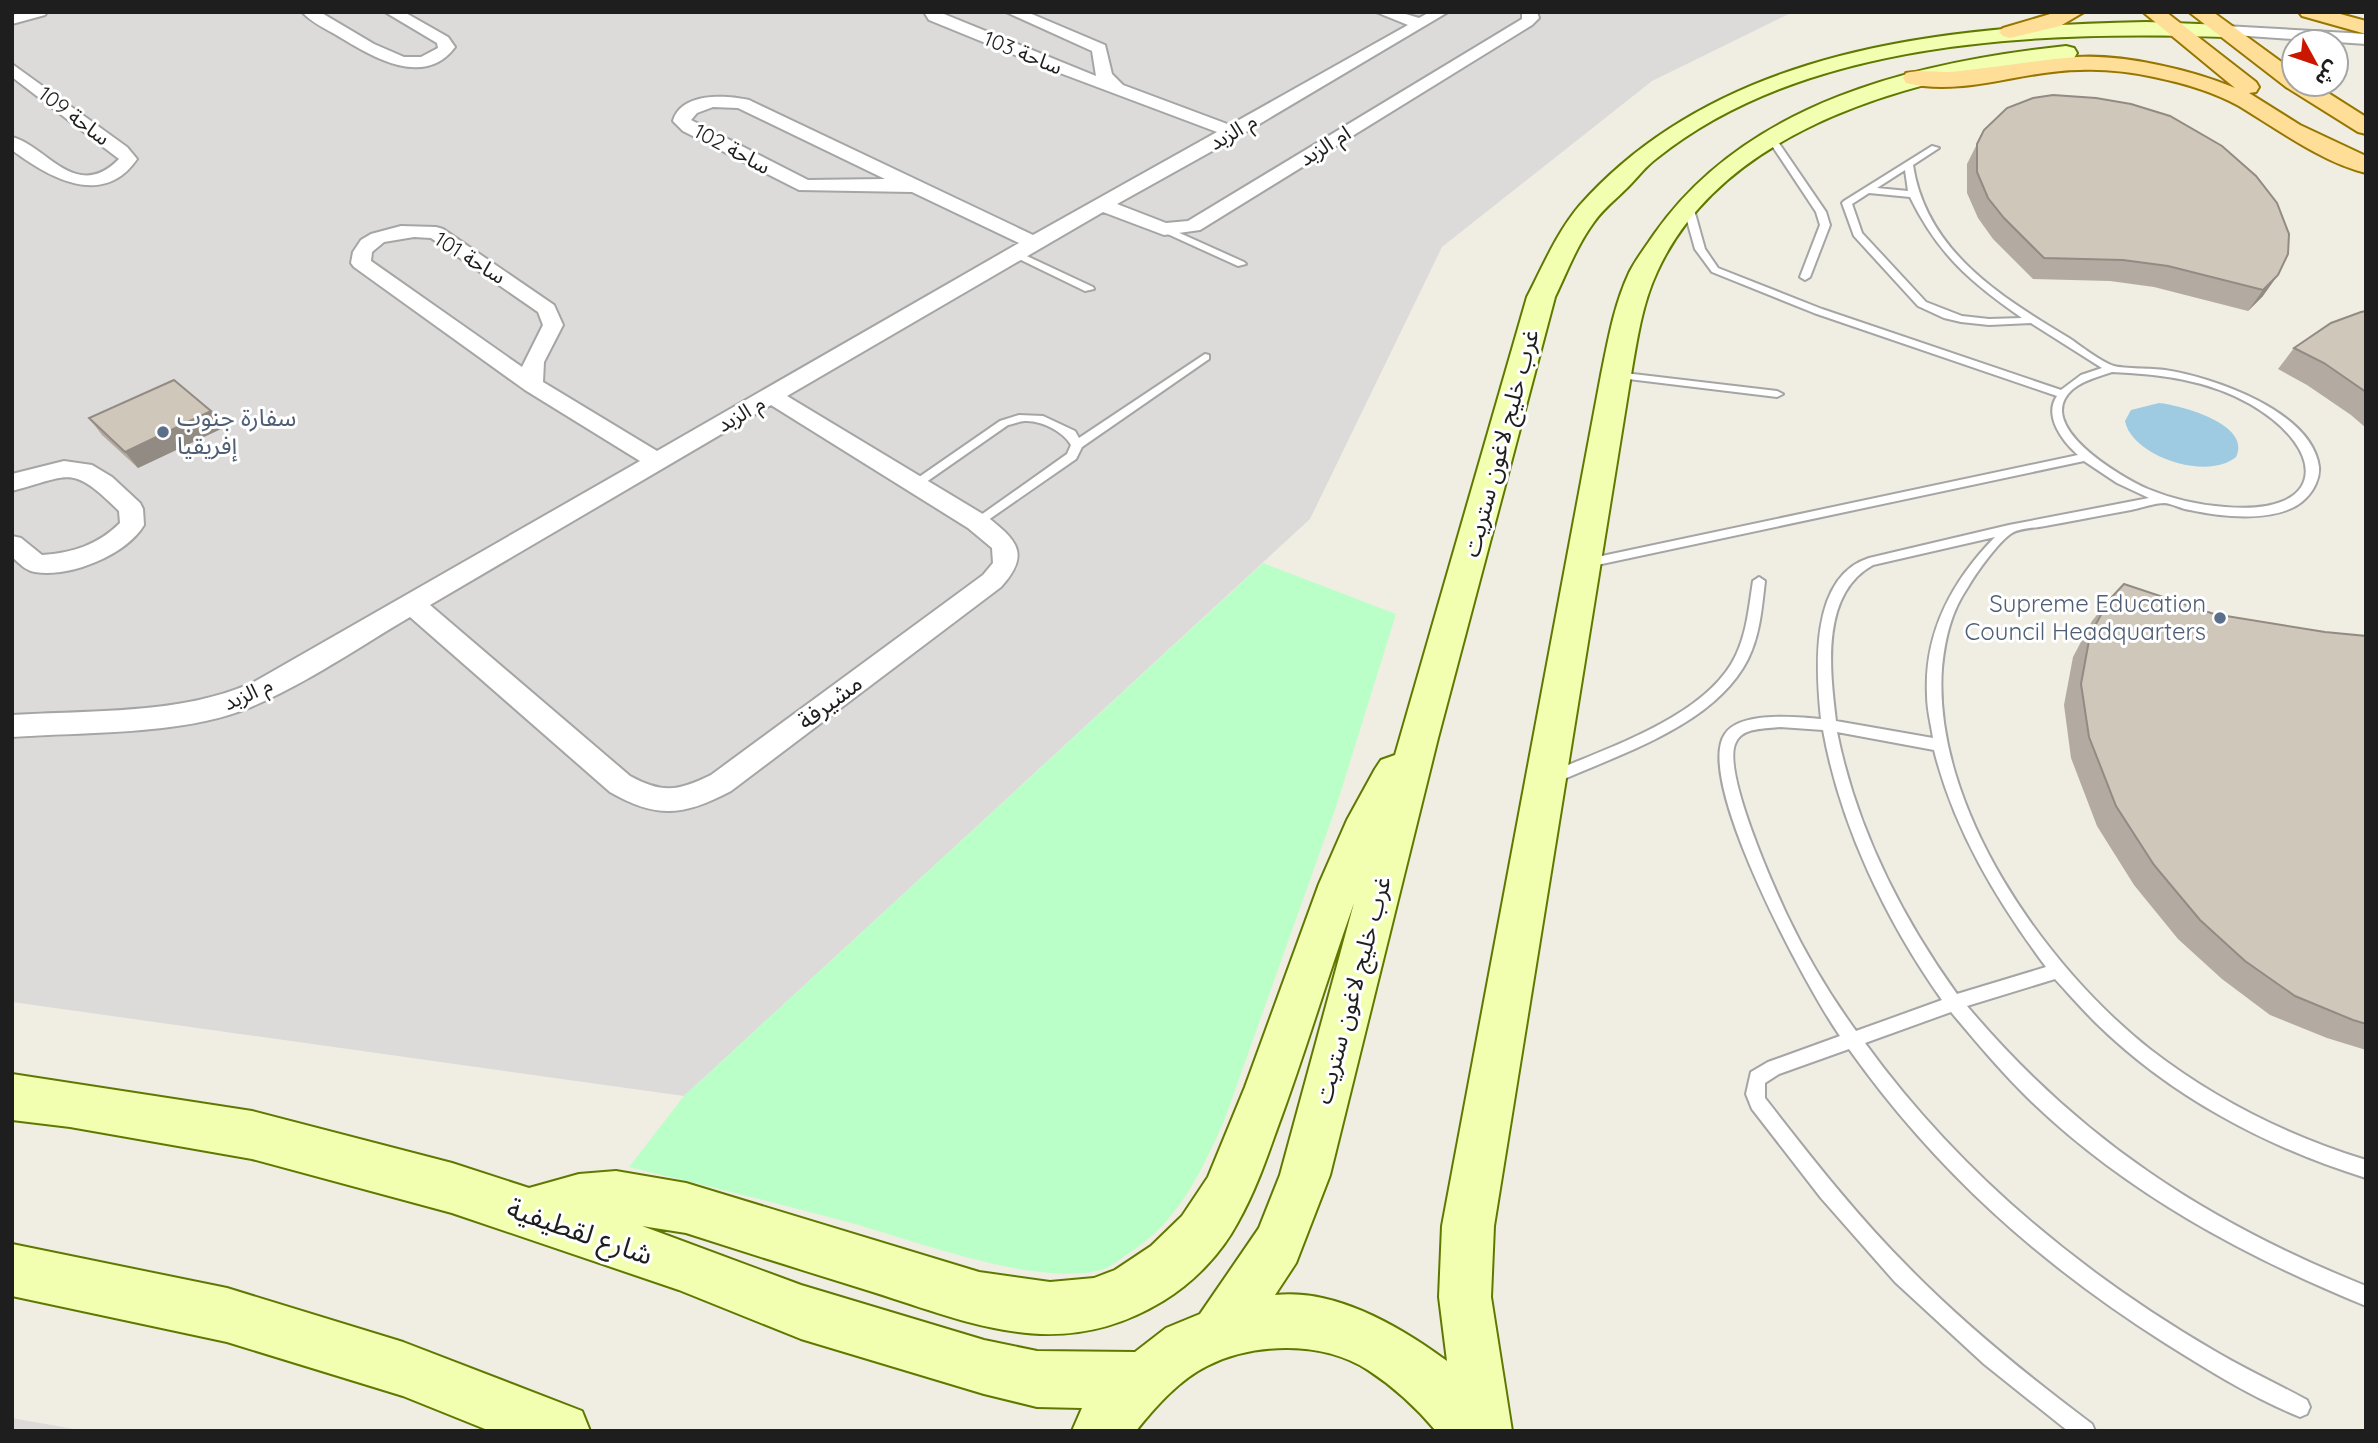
<svg xmlns="http://www.w3.org/2000/svg" width="2378" height="1443" viewBox="0 0 2378 1443" font-family="Quicksand,'Noto Sans Arabic',sans-serif">
  <rect width="100%" height="100%" fill="#f0ede2"/>
  <!-- residential -->
  <path fill="#dcdbda" d="M 12,12 L 1793,12 L 1652,81 L 1442,247 L 1310,519 L 684,1096 L 12,1002 Z
    M 12,1418 L 85,1431 L 12,1431 Z"/>
  <!-- park -->
  <path fill="#baffc8" d="M 1263,563 L 1396,614 L 1336,807 L 1224,1121 C 1200,1174 1178,1223 1126,1255 C 1119,1260 1111,1267 1104,1269 C 1039,1290 907,1237 840,1220 C 770,1201 699,1184 629,1167 L 684,1096 Z"/>
  <!-- water -->
  <path fill="#9ecbe2" d="M 2159,403 C 2180,405 2252,424 2236,457 C 2208,481 2132,457 2125,421 L 2131,410 Z"/>
  <g fill="none" stroke-linecap="round" stroke-linejoin="round">
    <defs>
      <path id="lane" d="M 1771,135 L 1774,136 L 1826,212 L 1830,225 L 1810,277 L 1805,280 L 1800,277 L 1820,225 L 1816,212 L 1767,138 Z
        M 1932,146 L 1939,148 L 1913,165 C 1926,251 2001,297 2069,338 C 2081,346 2101,362 2114,366 C 2124,369 2152,368 2165,370 C 2212,377 2312,411 2319,467 C 2320,478 2314,490 2306,498 C 2281,524 2222,517 2190,510 C 2182,509 2173,504 2165,503 C 2154,503 2141,508 2131,510 C 2102,515 2074,521 2045,526 C 2036,528 2020,528 2012,533 C 1999,541 1976,573 1968,587 C 1951,612 1945,638 1942,668 C 1932,807 2046,968 2151,1050 C 2216,1100 2288,1136 2366,1160 L 2366,1178 C 2266,1147 2170,1096 2095,1022 C 2081,1008 2068,993 2055,979 L 1967,1006 C 2079,1139 2206,1222 2366,1286 L 2366,1306 C 2244,1256 2128,1194 2032,1102 C 2003,1074 1977,1043 1951,1012 L 1865,1043 C 1957,1170 2078,1271 2213,1350 C 2243,1368 2276,1383 2307,1400 L 2310,1407 L 2307,1414 L 2300,1417 C 2253,1398 2208,1370 2165,1343 C 2039,1263 1936,1171 1849,1049 L 1779,1074 L 1765,1083 L 1765,1098 C 1811,1157 1857,1216 1910,1269 C 1966,1326 2028,1376 2092,1424 L 2095,1431 L 2068,1431 L 1984,1364 L 1895,1282 L 1821,1198 L 1752,1109 L 1746,1094 L 1751,1072 L 1768,1062 L 1840,1036 C 1809,992 1693,780 1725,734 C 1740,711 1797,717 1821,719 C 1816,670 1809,577 1869,558 L 2009,525 L 2149,498 L 2117,483 L 2084,461 L 1583,568 L 1577,564 L 1583,560 L 2078,455 C 2063,442 2043,416 2057,396 L 1814,313 L 1712,272 L 1695,249 L 1683,206 L 1688,203 L 1693,206 L 1705,249 L 1718,268 L 1822,309 L 2061,390 L 2081,375 L 2102,368 L 2031,323 L 1989,325 L 1961,322 L 1944,318 L 1918,306 L 1854,236 L 1842,203 L 1844,201 ZM 1905,170 L 1908,191 L 1877,188 ZM 1869,193 L 1910,197 C 1938,254 1970,282 2022,318 L 1989,319 L 1962,316 L 1926,302 L 1862,233 L 1852,204 ZM 2112,372 C 2160,374 2208,380 2250,404 C 2329,450 2327,516 2225,507 C 2198,505 2172,499 2148,489 C 2121,477 2031,425 2073,389 C 2084,380 2098,377 2112,372 ZM 1995,537 C 1952,581 1924,632 1927,695 C 1927,710 1931,724 1933,738 L 1836,721 C 1830,671 1820,594 1873,565 ZM 1780,727 L 1823,730 C 1840,825 1886,921 1942,1000 L 1856,1031 C 1830,995 1806,955 1787,915 C 1773,885 1721,769 1736,742 C 1743,727 1766,729 1780,727 ZM 1837,732 L 1934,750 C 1954,830 1997,901 2046,967 L 1957,994 C 1901,916 1856,827 1837,732 Z
        M 1164,226 L 1244,262 L 1246,264 L 1238,266 L 1161,231 L 1159,229 Z
        M 1016,251 L 1093,287 L 1094,289 L 1085,291 L 1013,256 L 1011,254 Z
        M 1205,354 L 1209,355 L 1209,359 L 1082,447 L 1076,459 L 981,525 L 973,525 L 971,522 L 1067,454 L 1071,445 C 1064,432 1041,420 1025,421 C 1020,421 1014,424 1008,425 L 919,487 L 915,488 L 909,484 L 1000,421 L 1019,415 L 1043,416 L 1075,431 L 1079,438 Z
        M 1616,372 L 1777,391 L 1783,394 L 1777,397 L 1612,377 L 1612,373 Z
        M 1759,577 L 1765,581 C 1762,607 1760,635 1748,659 C 1715,725 1620,754 1557,782 L 1547,782 L 1545,778 L 1547,774 C 1606,748 1707,717 1736,655 C 1747,632 1749,606 1753,581 Z"/>
      <path id="street" d="M 23,12 L 47,12 L 45,15 L 12,24 L 12,15 Z
        M 302,12 L 320,12 L 374,44 L 404,57 L 421,57 L 438,48 L 437,43 L 385,12 L 404,12 L 448,37 L 455,47 C 424,89 371,56 338,36 C 326,29 311,22 302,12 Z
        M 924,12 L 939,12 L 1096,76 L 1092,51 L 1006,12 L 1027,12 L 1105,45 L 1112,74 L 1123,85 L 1230,125 L 1408,25 L 1376,12 L 1399,12 L 1419,18 L 1430,12 L 1448,12 L 1239,136 L 1117,204 L 1166,223 L 1188,221 L 1522,19 L 1522,12 L 1537,12 L 1539,18 L 1532,25 L 1200,230 L 1164,235 L 1103,212 L 787,396 L 986,516 C 1017,540 1031,554 1001,587 L 731,791 C 684,816 657,819 610,792 L 410,617 C 359,647 301,687 246,709 C 182,735 82,732 12,737 L 12,715 C 91,710 182,715 254,682 L 640,461 L 525,390 L 354,267 L 351,263 L 353,252 L 361,240 L 371,234 L 401,226 L 436,227 L 443,229 L 554,305 L 563,325 L 544,362 L 543,382 L 657,451 L 1019,243 L 912,192 L 799,190 L 683,131 L 673,121 C 681,92 726,95 749,100 L 1033,235 L 1217,132 L 1052,70 L 929,20 ZM 713,107 L 738,108 L 885,179 L 808,180 L 691,120 L 697,113 ZM 414,237 L 431,238 L 538,312 L 543,325 L 522,367 L 371,261 L 372,252 L 384,242 ZM 771,405 L 968,528 L 992,548 L 993,563 L 983,575 L 711,775 C 678,791 663,794 630,776 L 430,605 Z
        M 2225,26 L 2366,34 L 2366,44 L 2220,34 L 2217,31 L 2220,28 Z
        M 12,64 L 127,147 L 137,159 C 103,209 48,177 12,150 L 12,137 C 47,146 76,203 119,159 L 12,77 Z
        M 64,461 L 92,465 L 112,477 L 140,503 L 143,509 L 144,525 C 126,555 70,578 35,572 C 26,571 19,563 12,557 L 12,536 L 21,538 L 42,555 C 72,553 98,545 120,523 L 119,511 C 71,464 72,475 12,491 L 12,474 Z"/>
      <path id="secondary" d="M 2146,22 L 2225,25 L 2232,27 L 2236,31 L 2232,35 L 2225,37 C 2041,31 1807,38 1657,158 C 1646,166 1637,178 1627,188 C 1616,199 1603,209 1594,222 C 1577,245 1567,272 1555,297 L 1438,738 L 1330,1175 L 1296,1263 L 1275,1295 C 1335,1288 1401,1327 1447,1361 L 1439,1297 L 1442,1226 L 1601,375 C 1608,341 1614,305 1629,273 C 1636,259 1646,246 1655,233 C 1747,102 1916,62 2066,46 L 2074,48 L 2077,53 L 2074,58 L 2066,60 C 1921,75 1724,125 1657,272 C 1642,304 1637,340 1631,375 L 1494,1226 L 1491,1297 L 1512,1431 L 1436,1431 C 1416,1407 1394,1387 1368,1370 C 1323,1341 1254,1342 1207,1366 C 1179,1380 1156,1406 1136,1431 L 1072,1431 L 1082,1408 L 1037,1407 L 984,1394 L 801,1339 L 679,1290 L 452,1213 L 252,1159 L 70,1127 L 12,1120 L 12,1074 L 252,1111 L 452,1163 L 529,1188 L 579,1174 L 616,1171 L 686,1183 L 979,1272 L 1050,1282 L 1094,1278 L 1115,1270 L 1151,1246 L 1182,1216 L 1208,1177 L 1245,1087 L 1319,884 L 1347,820 L 1375,769 L 1381,760 L 1395,755 L 1527,297 C 1543,266 1557,232 1580,205 C 1721,47 1946,26 2146,22 ZM 1354,903 L 1280,1175 L 1259,1228 L 1200,1314 L 1166,1328 L 1135,1352 L 1037,1351 L 984,1340 L 801,1285 L 642,1226 L 686,1233 C 748,1253 811,1273 873,1292 C 976,1325 1061,1363 1163,1301 C 1194,1282 1221,1254 1238,1222 C 1255,1192 1266,1160 1277,1129 C 1305,1054 1327,978 1354,903 Z
        M 12,1244 L 227,1288 L 403,1342 L 582,1411 L 590,1431 L 490,1431 L 403,1396 L 227,1342 L 12,1296 Z"/>
      <path id="primary" d="M 2057,12 L 2084,12 L 2060,26 L 2010,38 L 2003,36 L 1999,32 L 2003,28 Z
        M 2143,12 L 2166,12 L 2256,82 L 2259,87 L 2256,92 L 2249,93 L 2300,125 L 2366,156 L 2366,173 C 2323,163 2277,129 2239,106 C 2214,92 2183,83 2154,77 C 2131,72 2104,69 2080,70 C 2023,70 1963,97 1906,83 L 1903,78 L 1906,73 C 1924,69 1942,74 1960,71 C 1999,67 2038,60 2077,57 C 2123,54 2193,70 2235,88 Z
        M 2189,12 L 2213,12 L 2294,71 L 2294,84 L 2314,84 L 2366,117 L 2366,134 L 2358,132 L 2286,87 Z
        M 2299,12 L 2333,12 L 2366,21 L 2366,34 L 2302,16 Z"/>
    </defs>
    <!-- lane casing -->
    <use href="#lane" stroke="#a5a5a5" stroke-width="4"/>
    <!-- street casing -->
    <use href="#street" stroke="#a5a5a5" stroke-width="4"/>
    <!-- secondary casing -->
    <use href="#secondary" stroke="#5f7900" stroke-width="4"/>
    <!-- primary casing -->
    <use href="#primary" stroke="#977600" stroke-width="4"/>
    <!-- lane -->
    <use href="#lane" fill="#fff" fill-rule="evenodd"/>
    <!-- street -->
    <use href="#street" fill="#fff" fill-rule="evenodd"/>
    <!-- secondary -->
    <use href="#secondary" fill="#f2ffb1" fill-rule="evenodd"/>
    <!-- primary -->
    <use href="#primary" fill="#ffde98" fill-rule="evenodd"/>
  </g>
  <!-- wall -->
  <path fill="#b3aba1" d="M 1984,130 L 2277,203 L 2263,296 L 2248,311 L 2154,287 L 2110,281 L 2033,279 L 1993,239 L 1978,218 L 1967,193 L 1967,164 Z
    M 2366,311 L 2366,428 L 2351,415 L 2307,385 L 2278,369 L 2294,348 Z
    M 89,418 L 223,428 L 138,468 L 102,435 Z
    M 2109,600 L 2214,614 L 2325,632 L 2366,636 L 2366,1050 L 2327,1038 L 2270,1015 L 2222,979 L 2178,939 L 2134,885 L 2097,826 L 2071,758 L 2064,705 L 2073,657 L 2092,621 Z"/>
  <!-- shaded-wall -->
  <path fill="#928b83" d="M 2278,275 L 2263,296 L 2248,311 L 2263,290 Z
    M 211,411 L 223,428 L 138,468 L 125,452 Z"/>
  <!-- building -->
  <path fill="#d0c7bb" stroke="#928b83" stroke-width="2" d="M 2053,95 L 2096,98 L 2131,104 L 2170,116 L 2222,146 L 2256,176 L 2277,203 L 2289,234 L 2288,254 L 2278,275 L 2263,290 L 2168,266 L 2123,260 L 2044,258 L 2004,218 L 1988,198 L 1977,172 L 1977,144 L 1984,130 L 2007,108 L 2033,98 Z
    M 2366,311 L 2366,392 L 2324,363 L 2294,348 L 2331,323 L 2361,312 Z
    M 174,380 L 211,411 L 125,452 L 89,418 Z
    M 2124,584 L 2214,614 L 2325,632 L 2366,636 L 2366,1024 L 2353,1020 L 2295,996 L 2245,961 L 2200,920 L 2154,865 L 2116,806 L 2089,737 L 2081,684 L 2090,635 L 2109,600 Z"/>
  <!-- markers -->
  <g fill="#5c6f8a" stroke="#fff" stroke-width="2.5">
    <circle cx="163" cy="432" r="7"/>
    <circle cx="2220" cy="618" r="7"/>
  </g>
  <g text-anchor="middle" stroke-width="6" stroke-linejoin="round" paint-order="stroke">
    <!-- far-street labels -->
    <g font-size="21" fill="#1e1e1e" stroke="#fff">
      <text transform="translate(1023 53) rotate(22)" y="7">ساحة 103</text>
      <text transform="translate(74 116) rotate(37)" y="7">ساحة 109</text>
      <text transform="translate(1233 132) rotate(-30)" y="7">م الزبد</text>
      <text transform="translate(1325 146) rotate(-32)" y="7">ام الزبد</text>
      <text transform="translate(732 149) rotate(28)" y="7">ساحة 102</text>
      <text transform="translate(470 258) rotate(32)" y="7">ساحة 101</text>
      <text transform="translate(741 414) rotate(-30)" y="7">م الزبد</text>
      <text transform="translate(248 694) rotate(-24)" y="7">م الزبد</text>
    </g>
    <!-- service labels -->
    <g font-size="24" fill="#4e5e75" stroke="#fff" text-anchor="start">
      <text x="177" y="426">سفارة جنوب<tspan x="177" dy="28">إفريقيا</tspan></text>
      <text x="2206" y="612" text-anchor="end">Supreme Education<tspan x="2206" dy="28">Council Headquarters</tspan></text>
    </g>
    <!-- street labels -->
    <g font-size="24" fill="#1e1e1e" stroke="#fff">
      <text transform="translate(1501 443) rotate(-75)" y="8">غرب خليج لاغون ستريت</text>
      <text transform="translate(830 702) rotate(-37)" y="8">مشيرفة</text>
      <text transform="translate(1353 990) rotate(-75)" y="8">غرب خليج لاغون ستريت</text>
    </g>
    <!-- near-street labels -->
    <g font-size="28" fill="#1e1e1e" stroke="#fff">
      <text transform="translate(580 1231) rotate(19)" y="10">شارع لقطيفية</text>
    </g>
  </g>
  <!-- border -->
  <rect width="2378" height="1443" fill="none" stroke="#1e1e1e" stroke-width="28"/>
  <!-- north arrow -->
  <g transform="translate(2315 63) rotate(130)"><circle r="33" fill="#ffffff" stroke="#a5a5a5" stroke-width="2"/>
  <path d="M0-5L12 26L0 18L-12 26Z" fill="#cb1700"/>
  <text y="-10" font-size="19" font-weight="bold" text-anchor="middle" fill="#1e1e1e">ش</text>
  </g>
</svg>
